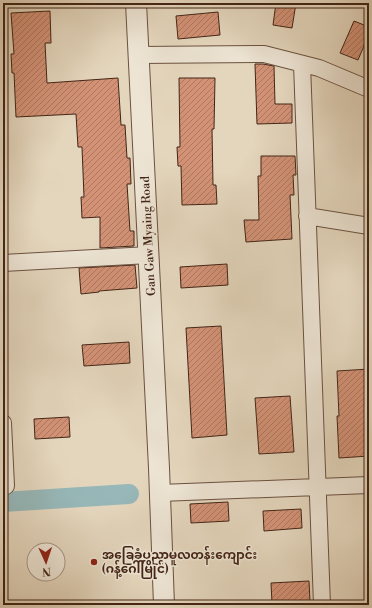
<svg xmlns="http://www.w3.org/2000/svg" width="372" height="608" viewBox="0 0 372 608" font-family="'Libre Bodoni','Noto Sans Myanmar',serif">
  <defs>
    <pattern id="building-hatch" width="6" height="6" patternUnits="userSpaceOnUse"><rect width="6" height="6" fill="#d39276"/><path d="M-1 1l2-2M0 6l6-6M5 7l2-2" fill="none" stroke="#ad7760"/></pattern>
  </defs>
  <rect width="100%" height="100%" fill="#e4d6bd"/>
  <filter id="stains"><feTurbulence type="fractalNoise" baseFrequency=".005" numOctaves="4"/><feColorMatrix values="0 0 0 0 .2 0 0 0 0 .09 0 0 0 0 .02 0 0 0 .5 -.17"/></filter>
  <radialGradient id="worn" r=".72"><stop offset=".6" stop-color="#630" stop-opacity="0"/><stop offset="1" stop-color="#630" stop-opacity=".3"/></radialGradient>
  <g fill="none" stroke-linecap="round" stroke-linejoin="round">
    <!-- canal -->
    <path stroke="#97b7b8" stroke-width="20" d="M 3,502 L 129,494"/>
  </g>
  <!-- building -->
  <path fill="url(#building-hatch)" stroke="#432516" d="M 276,3 L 296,3 L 292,28 L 273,25 Z
    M 50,11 L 51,43 L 45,43 L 47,83 L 118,78 L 121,125 L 125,125 L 127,158 L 130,158 L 131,184 L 127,184 L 130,231 L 134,231 L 134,246 L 100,248 L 100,217 L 82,218 L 81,197 L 84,197 L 82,147 L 78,147 L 76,114 L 16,117 L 14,73 L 12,73 L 11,54 L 14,54 L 11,13 Z
    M 218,12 L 220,35 L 178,39 L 176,16 Z
    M 354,21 L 369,27 L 369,34 L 358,60 L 340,53 Z
    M 255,64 L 263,64 L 274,66 L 275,104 L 292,104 L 292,123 L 257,124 Z
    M 179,78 L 215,78 L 214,129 L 212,129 L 213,185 L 216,185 L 217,204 L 182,205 L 181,166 L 178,166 L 177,147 L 180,147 Z
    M 261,156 L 295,156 L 296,175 L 293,175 L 294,195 L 290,195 L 292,239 L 246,242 L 244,220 L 259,220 L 258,176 L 261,176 Z
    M 227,264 L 228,285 L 181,288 L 180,267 Z
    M 135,265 L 137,288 L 99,291 L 99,292 L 81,294 L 79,268 Z
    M 221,326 L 227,435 L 192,438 L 186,328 Z
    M 129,342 L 130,363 L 84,366 L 82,345 Z
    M 369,369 L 369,456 L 339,458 L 337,416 L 339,416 L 337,371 Z
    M 290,396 L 294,452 L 259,454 L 255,398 Z
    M 69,417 L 70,437 L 35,439 L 34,419 Z
    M 228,502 L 229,521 L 191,523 L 190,504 Z
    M 301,509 L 302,528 L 264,531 L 263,511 Z
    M 309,581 L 310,601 L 272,603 L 271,583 Z"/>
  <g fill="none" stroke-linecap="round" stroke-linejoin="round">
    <defs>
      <path id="minor" d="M 139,55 L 264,54 L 319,68 L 369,89
        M 302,64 L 322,605
        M 307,216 L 369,226
        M 3,263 L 149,255
        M 3,423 L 6,486
        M 160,493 L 369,485"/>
      <path id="tertiary" d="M 136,3 L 159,468 L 164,605"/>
    </defs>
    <!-- minor casing -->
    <use href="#minor" stroke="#6b5140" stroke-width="18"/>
    <!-- tertiary casing -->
    <use href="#tertiary" stroke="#6b5140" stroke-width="22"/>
    <!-- minor -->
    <use href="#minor" stroke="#ede4d4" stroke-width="16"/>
    <!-- tertiary -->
    <use href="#tertiary" stroke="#ede4d4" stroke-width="20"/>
  </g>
  <!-- markers -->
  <circle fill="#8f2418" stroke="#ede4d4" stroke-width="1.5" cx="94" cy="562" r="4"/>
  <g text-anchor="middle" stroke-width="3" stroke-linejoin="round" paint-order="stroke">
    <!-- street labels -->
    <g font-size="12" fill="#432516" stroke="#ede4d4">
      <text transform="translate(148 236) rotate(-93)" y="4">Gan Gaw Myaing Road</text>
    </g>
    <!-- poi labels -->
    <g font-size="12" font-weight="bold" fill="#432516" stroke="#ede4d4" text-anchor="start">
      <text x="102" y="559">အခြေခံပညာမူလတန်းကျောင်း<tspan x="102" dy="14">(ဂန့်ဂေါ်မြိုင်)</tspan></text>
    </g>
  </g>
  <!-- margin -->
  <rect width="372" height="608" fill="none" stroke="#e4d6bd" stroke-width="16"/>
  <rect x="4" y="4" width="364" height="600" fill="none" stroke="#432516" stroke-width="2"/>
  <rect x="8" y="8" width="356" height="592" fill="none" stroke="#432516"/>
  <!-- north arrow -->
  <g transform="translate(46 562) rotate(177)"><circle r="19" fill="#ede4d4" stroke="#a99888"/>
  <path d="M0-3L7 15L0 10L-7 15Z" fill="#8f2418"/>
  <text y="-6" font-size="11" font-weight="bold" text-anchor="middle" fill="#432516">N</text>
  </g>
  <rect width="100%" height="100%" filter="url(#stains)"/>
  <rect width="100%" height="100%" fill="url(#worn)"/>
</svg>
